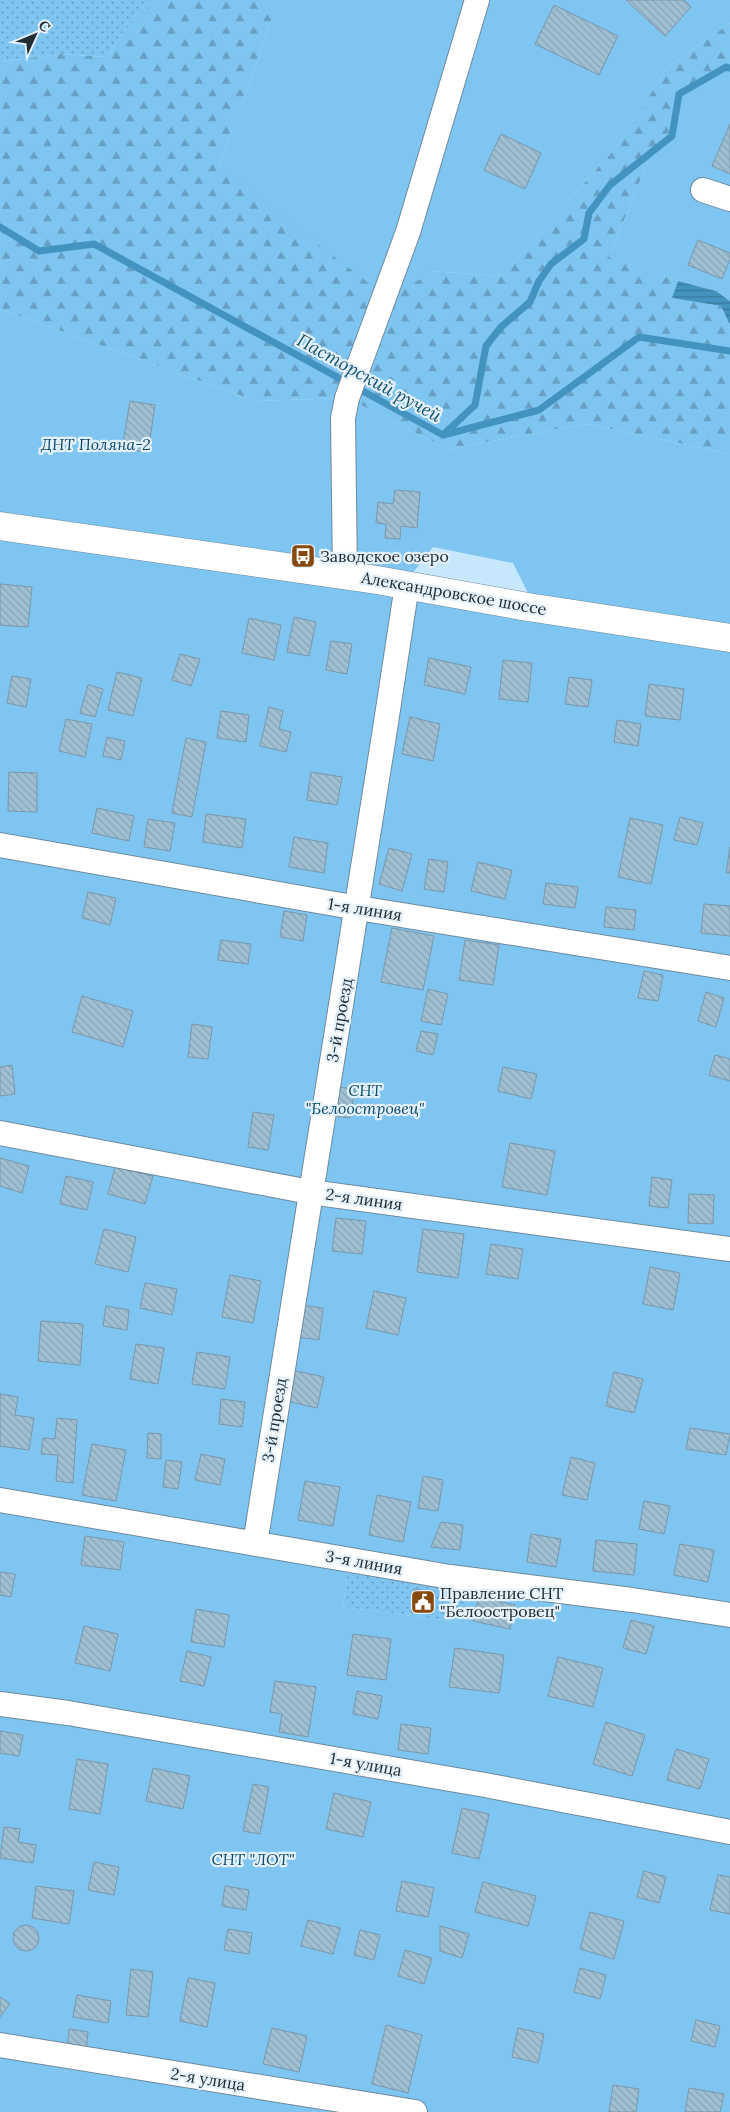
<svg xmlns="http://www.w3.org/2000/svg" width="730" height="2112" viewBox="0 0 730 2112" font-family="Lora,serif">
  <defs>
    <pattern id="grass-dots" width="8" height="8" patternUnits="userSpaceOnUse" patternTransform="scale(1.25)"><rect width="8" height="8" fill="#7ec5f1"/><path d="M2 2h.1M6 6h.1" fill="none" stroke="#67a0c4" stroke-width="1.8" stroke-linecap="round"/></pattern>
    <pattern id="forest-firs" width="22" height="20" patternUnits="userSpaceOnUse" patternTransform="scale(1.25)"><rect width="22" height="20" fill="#7ec5f1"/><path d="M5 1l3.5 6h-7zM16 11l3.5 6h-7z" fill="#67a0c4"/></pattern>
    <pattern id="water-rules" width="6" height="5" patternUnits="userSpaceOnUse" patternTransform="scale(1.25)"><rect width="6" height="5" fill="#4393c1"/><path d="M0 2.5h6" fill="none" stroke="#38789e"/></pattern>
    <pattern id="building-back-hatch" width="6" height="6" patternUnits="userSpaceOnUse" patternTransform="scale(1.25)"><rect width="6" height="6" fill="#9fbfd3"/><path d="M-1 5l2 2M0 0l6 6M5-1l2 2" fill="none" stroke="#89a4b6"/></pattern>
  </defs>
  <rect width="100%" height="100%" fill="#c7e7fc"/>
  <!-- grass -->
  <path fill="url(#grass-dots)" d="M 0,0 L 154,0 L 120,36 L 108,57 L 60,54 L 0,62 Z
    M 349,1560 L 471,1580 L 466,1623 L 343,1607 Z"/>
  <!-- forest -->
  <path fill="url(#forest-firs)" d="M 154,0 L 279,0 L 219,167 L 422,279 L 430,271 L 502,276 L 617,146 L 667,68 L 730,23 L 730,68 L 726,67 L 679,94 L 672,136 L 652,152 L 609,257 L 678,281 L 673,298 L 721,306 L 730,325 L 730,454 L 587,424 L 447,449 L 347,398 L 255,401 L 0,309 L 0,62 L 60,54 L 108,57 L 120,36 Z"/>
  <!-- garden -->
  <path fill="#7ec5f1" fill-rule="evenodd" d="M 279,0 L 730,0 L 730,23 L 667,68 L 617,146 L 502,276 L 431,271 L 422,279 L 387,291 L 371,285 L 219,167 Z
    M 726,67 L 730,68 L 730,301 L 716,291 L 678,281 L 609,257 L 652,152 L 672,136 L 679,94 Z
    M 0,309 L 255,401 L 347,398 L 447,449 L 587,424 L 730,454 L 730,2112 L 0,2112 ZM 433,547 L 513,563 L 535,607 L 404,584 ZM 349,1560 L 471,1580 L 466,1623 L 343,1607 Z"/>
  <!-- water -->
  <path fill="url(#water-rules)" d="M 678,281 L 716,291 L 730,301 L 730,325 L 721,306 L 672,298 Z"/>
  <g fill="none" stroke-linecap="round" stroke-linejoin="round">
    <!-- stream -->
    <path stroke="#4393c1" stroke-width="7" d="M 0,227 L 39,251 L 94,244 L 443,435 L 539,410 L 639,337 L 730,351
      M 443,435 L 475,405 L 486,346 L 501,327 L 530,302 L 539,281 L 551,264 L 584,239 L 589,213 L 610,185 L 672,136 L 679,94 L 726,67 L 730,68"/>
  </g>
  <!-- building -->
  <path fill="url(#building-back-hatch)" stroke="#7997ab" d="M 626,0 L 684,0 L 691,7 L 665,36 Z
    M 554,5 L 618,36 L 599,75 L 535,44 Z
    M 730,124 L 730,174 L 712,166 Z
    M 501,134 L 541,153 L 525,189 L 484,170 Z
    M 698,240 L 730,253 L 730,259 L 722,279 L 688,265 Z
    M 130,401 L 155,405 L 148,452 L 122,449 Z
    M 395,490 L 420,492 L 417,528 L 401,526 L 400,539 L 385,538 L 386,524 L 376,523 L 378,502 L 393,504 Z
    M 0,584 L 32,587 L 28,627 L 0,625 Z
    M 294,617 L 316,622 L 309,656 L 287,652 Z
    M 249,618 L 281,625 L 274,660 L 242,653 Z
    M 331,641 L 352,644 L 347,674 L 326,670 Z
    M 180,654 L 200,659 L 191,686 L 172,680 Z
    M 429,658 L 471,667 L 465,694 L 424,685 Z
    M 503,660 L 532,663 L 528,702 L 499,699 Z
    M 117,672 L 142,678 L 133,716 L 108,710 Z
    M 12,676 L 31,679 L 26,707 L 7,703 Z
    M 569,677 L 592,680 L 588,707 L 565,704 Z
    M 649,684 L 684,689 L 680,720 L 645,716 Z
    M 88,685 L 103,689 L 95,717 L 80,713 Z
    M 269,707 L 283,711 L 279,729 L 291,732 L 286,752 L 260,746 Z
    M 221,711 L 249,715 L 246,742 L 217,738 Z
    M 410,717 L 440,724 L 433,761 L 402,754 Z
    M 66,719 L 92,724 L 85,757 L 59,751 Z
    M 617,720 L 641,724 L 638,746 L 614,742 Z
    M 107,737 L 125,741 L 121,760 L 103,756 Z
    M 186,738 L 206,742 L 192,817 L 172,813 Z
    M 9,772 L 37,773 L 37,812 L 8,811 Z
    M 311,772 L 342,777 L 337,805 L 307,800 Z
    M 97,808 L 134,816 L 129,841 L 92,833 Z
    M 206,814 L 246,819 L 242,848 L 203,842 Z
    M 680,817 L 703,823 L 697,845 L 674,840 Z
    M 630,818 L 663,825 L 651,884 L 618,877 Z
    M 148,819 L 175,823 L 170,851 L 144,847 Z
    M 294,837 L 328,843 L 324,873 L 289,867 Z
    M 730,847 L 730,873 L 726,873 Z
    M 389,848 L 412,854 L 402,891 L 379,884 Z
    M 429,859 L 448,862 L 444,892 L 424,889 Z
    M 478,862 L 512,870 L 505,899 L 471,891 Z
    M 546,883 L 578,887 L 575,908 L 543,904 Z
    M 88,892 L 116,898 L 110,925 L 82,918 Z
    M 704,904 L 730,906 L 730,936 L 701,933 Z
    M 606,907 L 636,910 L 634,930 L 604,927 Z
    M 284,911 L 307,915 L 303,941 L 280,937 Z
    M 392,928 L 434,936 L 423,990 L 381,982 Z
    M 221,940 L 251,944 L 248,964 L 218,960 Z
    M 465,940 L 499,945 L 493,985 L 459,980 Z
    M 644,971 L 663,975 L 658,1001 L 638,998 Z
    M 428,989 L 448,994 L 441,1025 L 421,1021 Z
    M 706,992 L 724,998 L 716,1027 L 698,1021 Z
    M 82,996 L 133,1011 L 123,1047 L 72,1032 Z
    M 192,1024 L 212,1027 L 208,1059 L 188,1057 Z
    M 421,1031 L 438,1034 L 433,1055 L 416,1051 Z
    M 715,1055 L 730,1059 L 730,1081 L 709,1075 Z
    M 12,1065 L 15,1094 L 0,1096 L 0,1067 Z
    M 503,1067 L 537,1074 L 531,1099 L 498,1091 Z
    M 338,1087 L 355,1089 L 350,1118 L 334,1116 Z
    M 253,1112 L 274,1115 L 268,1150 L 248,1147 Z
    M 510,1143 L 555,1151 L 547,1195 L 502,1187 Z
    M 0,1158 L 29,1166 L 22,1193 L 0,1186 Z
    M 115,1167 L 153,1176 L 145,1204 L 108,1194 Z
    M 66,1176 L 93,1182 L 87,1210 L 60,1204 Z
    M 652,1177 L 672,1180 L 668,1208 L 649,1206 Z
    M 689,1194 L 714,1195 L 713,1224 L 688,1223 Z
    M 336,1218 L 366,1221 L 362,1254 L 332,1251 Z
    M 104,1229 L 136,1237 L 128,1272 L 95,1264 Z
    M 423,1229 L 464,1234 L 458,1278 L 417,1272 Z
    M 491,1244 L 523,1249 L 518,1279 L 486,1274 Z
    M 650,1267 L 680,1273 L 673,1310 L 643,1304 Z
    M 230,1275 L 261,1281 L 253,1323 L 222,1317 Z
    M 145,1283 L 177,1289 L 172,1315 L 140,1308 Z
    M 374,1291 L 406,1298 L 398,1335 L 366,1328 Z
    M 301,1305 L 323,1308 L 319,1340 L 297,1337 Z
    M 106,1306 L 129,1310 L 127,1330 L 103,1326 Z
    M 41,1321 L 83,1324 L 80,1365 L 38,1361 Z
    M 136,1344 L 164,1348 L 158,1384 L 130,1379 Z
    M 197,1352 L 230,1357 L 225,1389 L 192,1384 Z
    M 292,1370 L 324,1377 L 317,1408 L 286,1401 Z
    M 614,1372 L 643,1379 L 634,1413 L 606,1406 Z
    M 0,1394 L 18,1397 L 15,1415 L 34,1418 L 29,1450 L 0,1446 Z
    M 221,1399 L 245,1402 L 242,1427 L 219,1424 Z
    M 57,1418 L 77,1420 L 73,1483 L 56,1481 L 58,1455 L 41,1454 L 43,1438 L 55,1439 Z
    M 690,1428 L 730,1434 L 726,1455 L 686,1449 Z
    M 148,1433 L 161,1434 L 161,1459 L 147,1458 Z
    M 92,1444 L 126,1450 L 116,1501 L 82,1495 Z
    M 201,1454 L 225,1459 L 220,1485 L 195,1480 Z
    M 571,1457 L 595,1463 L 587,1500 L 562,1495 Z
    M 166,1460 L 182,1462 L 178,1489 L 163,1487 Z
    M 423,1476 L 443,1480 L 438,1511 L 418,1508 Z
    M 305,1481 L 340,1487 L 333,1526 L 298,1520 Z
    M 377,1495 L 411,1502 L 403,1542 L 369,1535 Z
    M 644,1501 L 670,1506 L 664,1534 L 639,1529 Z
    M 441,1522 L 463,1525 L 460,1550 L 431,1547 Z
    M 531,1534 L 561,1539 L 556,1567 L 527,1562 Z
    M 85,1536 L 124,1542 L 120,1570 L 81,1565 Z
    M 596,1540 L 637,1544 L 634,1575 L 593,1571 Z
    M 680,1544 L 714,1550 L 708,1582 L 674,1575 Z
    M 0,1572 L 15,1574 L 11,1597 L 0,1595 Z
    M 414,1589 L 435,1592 L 432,1614 L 411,1612 Z
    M 479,1597 L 515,1605 L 510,1629 L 473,1621 Z
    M 196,1609 L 229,1615 L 224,1647 L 191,1642 Z
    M 631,1620 L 654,1626 L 646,1654 L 623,1648 Z
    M 84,1626 L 118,1634 L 110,1671 L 75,1663 Z
    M 353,1634 L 391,1639 L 386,1680 L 347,1675 Z
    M 455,1648 L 504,1655 L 499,1693 L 449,1687 Z
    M 187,1651 L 211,1657 L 204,1686 L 180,1681 Z
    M 558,1657 L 603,1668 L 593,1707 L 548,1696 Z
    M 275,1681 L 316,1687 L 308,1737 L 279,1732 L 282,1714 L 270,1712 Z
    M 357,1691 L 382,1696 L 378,1719 L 353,1714 Z
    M 606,1722 L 645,1735 L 632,1776 L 593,1764 Z
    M 401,1724 L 431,1728 L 428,1754 L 398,1750 Z
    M 0,1731 L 23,1735 L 19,1756 L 0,1753 Z
    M 676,1749 L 709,1759 L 700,1789 L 667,1780 Z
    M 77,1759 L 108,1764 L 100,1814 L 69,1809 Z
    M 153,1768 L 190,1776 L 183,1809 L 146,1801 Z
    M 253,1784 L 269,1787 L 260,1834 L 243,1831 Z
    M 334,1793 L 371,1802 L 363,1837 L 326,1829 Z
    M 462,1808 L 489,1814 L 479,1859 L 452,1853 Z
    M 4,1827 L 20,1829 L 18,1842 L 36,1845 L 33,1863 L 0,1858 Z
    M 94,1862 L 119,1867 L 114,1895 L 88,1890 Z
    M 644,1871 L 666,1877 L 659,1903 L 637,1897 Z
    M 718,1875 L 730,1877 L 730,1914 L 710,1910 Z
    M 402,1881 L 434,1888 L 428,1917 L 396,1911 Z
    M 483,1882 L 536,1896 L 528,1926 L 475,1912 Z
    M 36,1886 L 74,1891 L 69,1924 L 32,1918 Z
    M 225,1886 L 249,1890 L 246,1910 L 222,1906 Z
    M 590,1912 L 624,1921 L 614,1959 L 580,1949 Z
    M 308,1920 L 340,1928 L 333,1954 L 301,1946 Z
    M13 1938a13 13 0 1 1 26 0a13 13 0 1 1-26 0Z
    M 440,1926 L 469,1934 L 462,1958 L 440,1951 Z
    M 228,1929 L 252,1933 L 249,1954 L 224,1950 Z
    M 360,1930 L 380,1935 L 374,1960 L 354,1955 Z
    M 405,1950 L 432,1958 L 424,1984 L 398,1976 Z
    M 580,1968 L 606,1975 L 600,1999 L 574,1992 Z
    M 131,1969 L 153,1972 L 148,2017 L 126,2015 Z
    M 188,1978 L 215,1983 L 207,2027 L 180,2021 Z
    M 77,1995 L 111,2001 L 108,2023 L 73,2017 Z
    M 0,1997 L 10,2004 L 0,2017 Z
    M 696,2020 L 720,2026 L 715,2047 L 691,2041 Z
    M 386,2025 L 422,2035 L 408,2093 L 372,2084 Z
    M 272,2028 L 307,2036 L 299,2072 L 263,2064 Z
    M 518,2028 L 544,2034 L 538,2063 L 512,2057 Z
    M 69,2029 L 88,2032 L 86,2051 L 67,2049 Z
    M 613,2085 L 639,2089 L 636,2112 L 609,2112 Z
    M 689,2088 L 724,2094 L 720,2112 L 685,2112 Z"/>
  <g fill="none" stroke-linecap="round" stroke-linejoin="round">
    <defs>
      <path id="street" d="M 703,190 L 730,199
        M 345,575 L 343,418 L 347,398 L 408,232 L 477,0
        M 0,845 L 358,908 L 730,968
        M 0,1133 L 310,1192 L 730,1249
        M 0,1500 L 450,1577 L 632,1600 L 730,1615
        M 255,1544 C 305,1224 359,905 407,585
        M 0,1704 L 68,1713 L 485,1785 L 730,1832
        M 0,2045 L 415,2112"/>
      <path id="secondary" d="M 0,526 L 377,580 L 528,607 L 730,638"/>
    </defs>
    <!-- street casing -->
    <use href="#street" stroke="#6c8a9e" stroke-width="26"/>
    <!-- secondary casing -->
    <use href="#secondary" stroke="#6c8a9e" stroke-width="29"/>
    <!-- street -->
    <use href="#street" stroke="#fff" stroke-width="24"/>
    <!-- secondary -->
    <use href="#secondary" stroke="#fff" stroke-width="28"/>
  </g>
  <!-- icons -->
  <defs>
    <symbol id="bus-square" viewBox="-11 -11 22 22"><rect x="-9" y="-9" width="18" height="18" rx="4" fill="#87480c" stroke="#e4f1fa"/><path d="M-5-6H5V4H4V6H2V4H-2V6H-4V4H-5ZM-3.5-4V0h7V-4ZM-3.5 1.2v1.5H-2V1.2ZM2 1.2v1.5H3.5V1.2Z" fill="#fff"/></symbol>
    <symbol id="civic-square" viewBox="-11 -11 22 22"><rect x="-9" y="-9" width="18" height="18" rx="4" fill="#87480c" stroke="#e4f1fa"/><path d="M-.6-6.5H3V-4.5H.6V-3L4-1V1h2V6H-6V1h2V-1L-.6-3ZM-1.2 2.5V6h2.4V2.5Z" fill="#fff"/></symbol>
  </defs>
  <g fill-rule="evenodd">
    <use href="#bus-square" x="289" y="542" width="28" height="28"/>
    <use href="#civic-square" x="409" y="1588" width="28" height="28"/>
  </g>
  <g text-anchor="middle" stroke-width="4.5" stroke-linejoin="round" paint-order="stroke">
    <!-- park labels -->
    <g font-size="16" font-style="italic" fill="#0b4b6b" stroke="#e4f1fa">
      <text x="96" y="450">ДНТ Поляна-2</text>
      <text x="365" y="1096">СНТ<tspan x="365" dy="18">"Белоостровец"</tspan></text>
      <text x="253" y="1865">СНТ "ЛОТ"</text>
    </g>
    <!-- poi labels -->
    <g font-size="16" fill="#202d34" stroke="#e4f1fa" text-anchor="start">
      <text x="320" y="562">Заводское озеро</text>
      <text x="440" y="1599">Правление СНТ<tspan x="440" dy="18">"Белоостровец"</tspan></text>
    </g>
    <!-- street labels -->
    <g font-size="16" fill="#202d34" stroke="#e4f1fa">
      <text transform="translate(454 593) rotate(10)" y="6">Александровское шоссе</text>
      <text transform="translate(365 909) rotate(9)" y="6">1-я линия</text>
      <text transform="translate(339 1020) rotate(-80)" y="6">3-й проезд</text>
      <text transform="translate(364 1199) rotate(8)" y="6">2-я линия</text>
      <text transform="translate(274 1420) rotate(-81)" y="6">3-й проезд</text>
      <text transform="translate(364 1562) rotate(10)" y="6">3-я линия</text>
      <text transform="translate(366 1764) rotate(10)" y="6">1-я улица</text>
      <text transform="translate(208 2079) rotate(9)" y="6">2-я улица</text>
    </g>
    <!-- water labels -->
    <g font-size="18" font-style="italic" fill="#135171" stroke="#e4f1fa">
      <text transform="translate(369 378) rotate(29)" y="6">Пасторский ручей</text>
    </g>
  </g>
  <!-- north arrow -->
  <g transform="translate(35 35) rotate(46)" stroke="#e4f1fa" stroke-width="4" paint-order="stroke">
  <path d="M0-4L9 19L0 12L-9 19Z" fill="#202d34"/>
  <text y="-8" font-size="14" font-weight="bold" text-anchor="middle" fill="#202d34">С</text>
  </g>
</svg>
